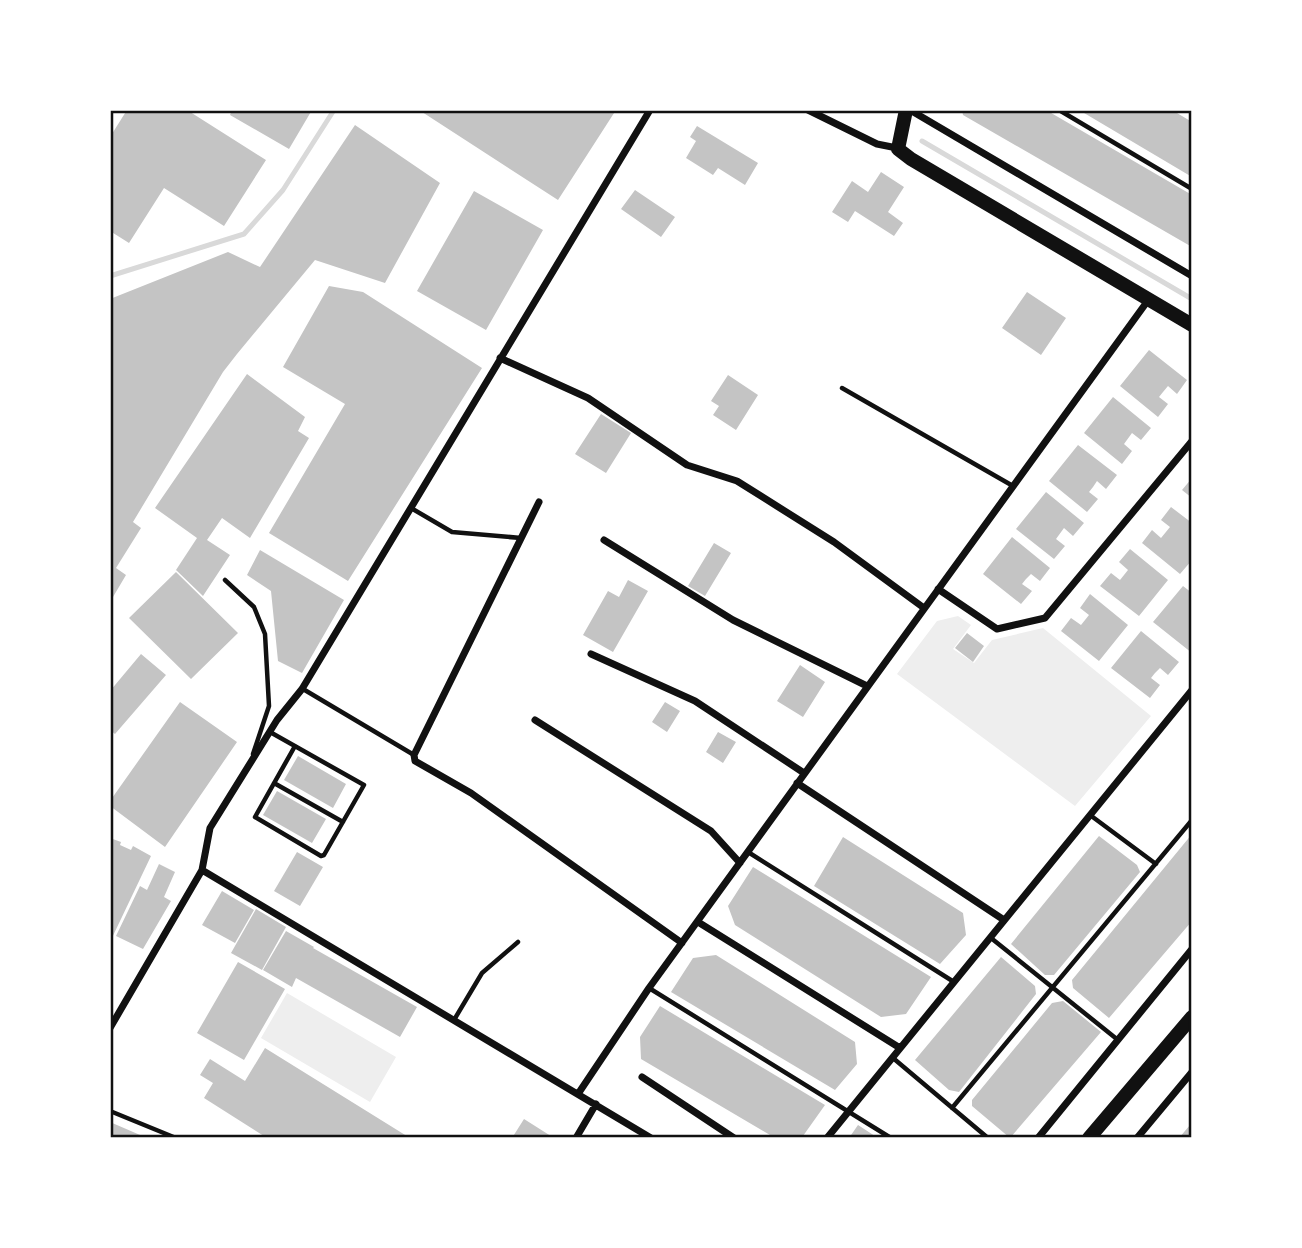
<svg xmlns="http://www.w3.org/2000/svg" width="1302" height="1248" viewBox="0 0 1302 1248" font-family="'Libre Baskerville',serif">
  <rect width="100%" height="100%" fill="#fff"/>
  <!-- green -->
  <path fill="#eee" d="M 958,616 L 971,625 L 953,649 L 974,663 L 992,640 L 1043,628 L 1151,716 L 1075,806 L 897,674 L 937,621 Z
    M 287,993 L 396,1057 L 370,1102 L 261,1038 Z"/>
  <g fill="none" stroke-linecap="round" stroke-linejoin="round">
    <!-- stream -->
    <path stroke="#d9d9d9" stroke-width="5" d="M 922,141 L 1192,299
      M 110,276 L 244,234 L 283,190 L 334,110"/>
  </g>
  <!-- building -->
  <path fill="#c4c4c4" d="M 127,110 L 187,110 L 266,160 L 224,226 L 164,188 L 129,243 L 110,231 L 110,137 Z
    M 232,110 L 312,110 L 289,149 L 230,115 Z
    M 419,110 L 616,110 L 558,200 Z
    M 962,110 L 1046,110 L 1192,195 L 1192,247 L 963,115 Z
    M 1079,110 L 1172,110 L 1192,122 L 1192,177 Z
    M 355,125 L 440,183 L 385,283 L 315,260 L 237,354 L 223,372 L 133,522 L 141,528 L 116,568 L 126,575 L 113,597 L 110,596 L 110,299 L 228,252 L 260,267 Z
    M 697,126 L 758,163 L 745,185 L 718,168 L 713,175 L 686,158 L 696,141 L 690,137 Z
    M 881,172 L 904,187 L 888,212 L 903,223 L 894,236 L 855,211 L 848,222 L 832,212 L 852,181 L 868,192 Z
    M 635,190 L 675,217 L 661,237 L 621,209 Z
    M 474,191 L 543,230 L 486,330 L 417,291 Z
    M 329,286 L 363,292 L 482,368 L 348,581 L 269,533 L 345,404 L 283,367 Z
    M 1027,292 L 1066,318 L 1041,355 L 1002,328 Z
    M 1149,350 L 1187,380 L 1177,394 L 1168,386 L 1163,392 L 1159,397 L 1168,404 L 1158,417 L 1120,386 Z
    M 247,374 L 305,417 L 298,431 L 309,438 L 250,538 L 222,518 L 207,540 L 230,555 L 203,596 L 176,570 L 197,538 L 155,508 Z
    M 728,375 L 758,395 L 736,430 L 713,415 L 719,406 L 711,401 Z
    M 1113,397 L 1151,428 L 1141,440 L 1132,433 L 1124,444 L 1132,451 L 1122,464 L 1084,433 Z
    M 601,414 L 631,433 L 606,473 L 575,454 Z
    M 1078,445 L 1117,475 L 1106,489 L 1097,481 L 1093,487 L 1089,492 L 1098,499 L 1087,512 L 1049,481 Z
    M 1192,478 L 1192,498 L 1182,490 Z
    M 1046,492 L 1084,523 L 1073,536 L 1064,528 L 1056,539 L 1065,546 L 1054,559 L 1016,529 Z
    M 1171,507 L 1192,523 L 1192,560 L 1180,574 L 1142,543 L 1152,530 L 1161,538 L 1170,527 L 1161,520 Z
    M 1012,537 L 1050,568 L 1040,581 L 1031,574 L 1026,579 L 1022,584 L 1032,591 L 1021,604 L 983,574 Z
    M 714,543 L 731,553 L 705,596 L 688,586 Z
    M 1130,549 L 1168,580 L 1139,616 L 1100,586 L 1111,573 L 1120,580 L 1128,570 L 1119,562 Z
    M 260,550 L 344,600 L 302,673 L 278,661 L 271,591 L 247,575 Z
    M 176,572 L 238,633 L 191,679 L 129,618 Z
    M 628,580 L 648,591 L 613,652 L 583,635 L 608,591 L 619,597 Z
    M 1183,586 L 1192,593 L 1192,653 L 1153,622 Z
    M 1090,594 L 1128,625 L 1099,661 L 1061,631 L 1071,618 L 1081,625 L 1089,615 L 1080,608 Z
    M 1141,631 L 1179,662 L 1168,675 L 1160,668 L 1155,673 L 1151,678 L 1160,685 L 1150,698 L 1111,668 Z
    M 967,633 L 984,646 L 973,662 L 955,648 Z
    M 141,654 L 166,675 L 115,734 L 110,730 L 110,691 Z
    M 800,665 L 825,682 L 803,717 L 777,701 Z
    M 180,702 L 237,742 L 165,847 L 110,806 L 110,801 Z
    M 665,702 L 680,711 L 667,732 L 652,722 Z
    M 718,732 L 736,742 L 723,763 L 706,752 Z
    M 298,756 L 346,784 L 333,808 L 284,780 Z
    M 277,791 L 326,819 L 312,843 L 263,815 Z
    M 1192,834 L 1192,921 L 1109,1018 L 1073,988 L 1072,980 Z
    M 1099,836 L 1137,865 L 1140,872 L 1054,975 L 1045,975 L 1011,944 Z
    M 843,837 L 963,913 L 966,935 L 940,964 L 814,886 Z
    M 110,838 L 121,842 L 120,845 L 131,850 L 133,846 L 151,856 L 110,942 Z
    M 297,852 L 323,867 L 300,906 L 274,891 Z
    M 159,864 L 175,872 L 164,897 L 171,901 L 143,949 L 116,936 L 140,886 L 147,890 Z
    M 753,867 L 931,977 L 906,1014 L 881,1017 L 735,925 L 728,906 Z
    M 222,891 L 254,910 L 235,943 L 202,925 Z
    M 256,909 L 286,927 L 262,970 L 231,953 Z
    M 286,931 L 314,947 L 313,948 L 417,1007 L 400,1037 L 296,978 L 292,987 L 263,970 Z
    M 716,955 L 855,1042 L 857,1064 L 835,1090 L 671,992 L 693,958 Z
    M 1001,957 L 1035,986 L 1036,994 L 959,1092 L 949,1090 L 915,1060 Z
    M 238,962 L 285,989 L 244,1060 L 197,1033 Z
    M 1063,1001 L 1101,1032 L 1010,1138 L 972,1106 L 972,1100 L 1052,1003 Z
    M 660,1006 L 825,1105 L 803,1136 L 775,1138 L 641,1059 L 640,1037 Z
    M 265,1048 L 410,1138 L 267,1138 L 204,1098 L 213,1083 L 200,1075 L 210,1059 L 245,1081 Z
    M 524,1119 L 554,1138 L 512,1138 Z
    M 110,1122 L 147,1138 L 110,1138 Z
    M 858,1125 L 878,1138 L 849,1138 Z
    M 1190,1125 L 1192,1127 L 1192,1138 L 1179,1138 Z"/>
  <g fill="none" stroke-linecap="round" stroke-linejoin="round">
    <!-- service -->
    <path stroke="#111" stroke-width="4.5" d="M 1059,110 L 1192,189
      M 842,388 L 1013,486
      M 411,508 L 452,532 L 521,538
      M 225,580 L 254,607 L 265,634 L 269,706 L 253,754
      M 303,689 L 414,755
      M 270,732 L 364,785 L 324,855 L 321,856 L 255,817 L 295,746
      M 274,783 L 343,822
      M 1090,815 L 1156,864
      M 748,852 L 954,982
      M 991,938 L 1118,1040
      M 649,988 L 891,1138
      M 454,1020 L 482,973 L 518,942
      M 893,1058 L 988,1138
      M 952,1108 L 1192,820
      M 110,1111 L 176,1138"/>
    <!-- minor -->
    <path stroke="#111" stroke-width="7" d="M 808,110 L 877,144 L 897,148
      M 910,110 L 1192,276
      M 500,358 L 588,398 L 687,465 L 737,481 L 834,542 L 924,608
      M 539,502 L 414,755 L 415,761 L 471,793 L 682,943
      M 604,540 L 733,620 L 867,686
      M 938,589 L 997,629 L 1045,618 L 1192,441
      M 591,654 L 695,701 L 804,773
      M 535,720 L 711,831 L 740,863
      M 797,783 L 1004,920
      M 202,870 L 651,1138
      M 698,922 L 900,1048
      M 110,1028 L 202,870 L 210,828 L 277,720 L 302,689 L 650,110
      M 642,1077 L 734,1138
      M 578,1094 L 649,988 L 1149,299
      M 576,1138 L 596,1104
      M 827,1138 L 1192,690
      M 1038,1138 L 1192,949
      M 1137,1138 L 1192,1072"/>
    <!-- secondary -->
    <path stroke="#111" stroke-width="14" d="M 906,110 L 898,149 L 911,159 L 1192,325"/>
    <!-- primary -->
    <path stroke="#111" stroke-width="14" d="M 1089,1138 L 1192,1017"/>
  </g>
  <!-- border -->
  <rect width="1302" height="1248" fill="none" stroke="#ffffff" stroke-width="224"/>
  <rect x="112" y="112" width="1078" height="1024" fill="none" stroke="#111" stroke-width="2.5"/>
</svg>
